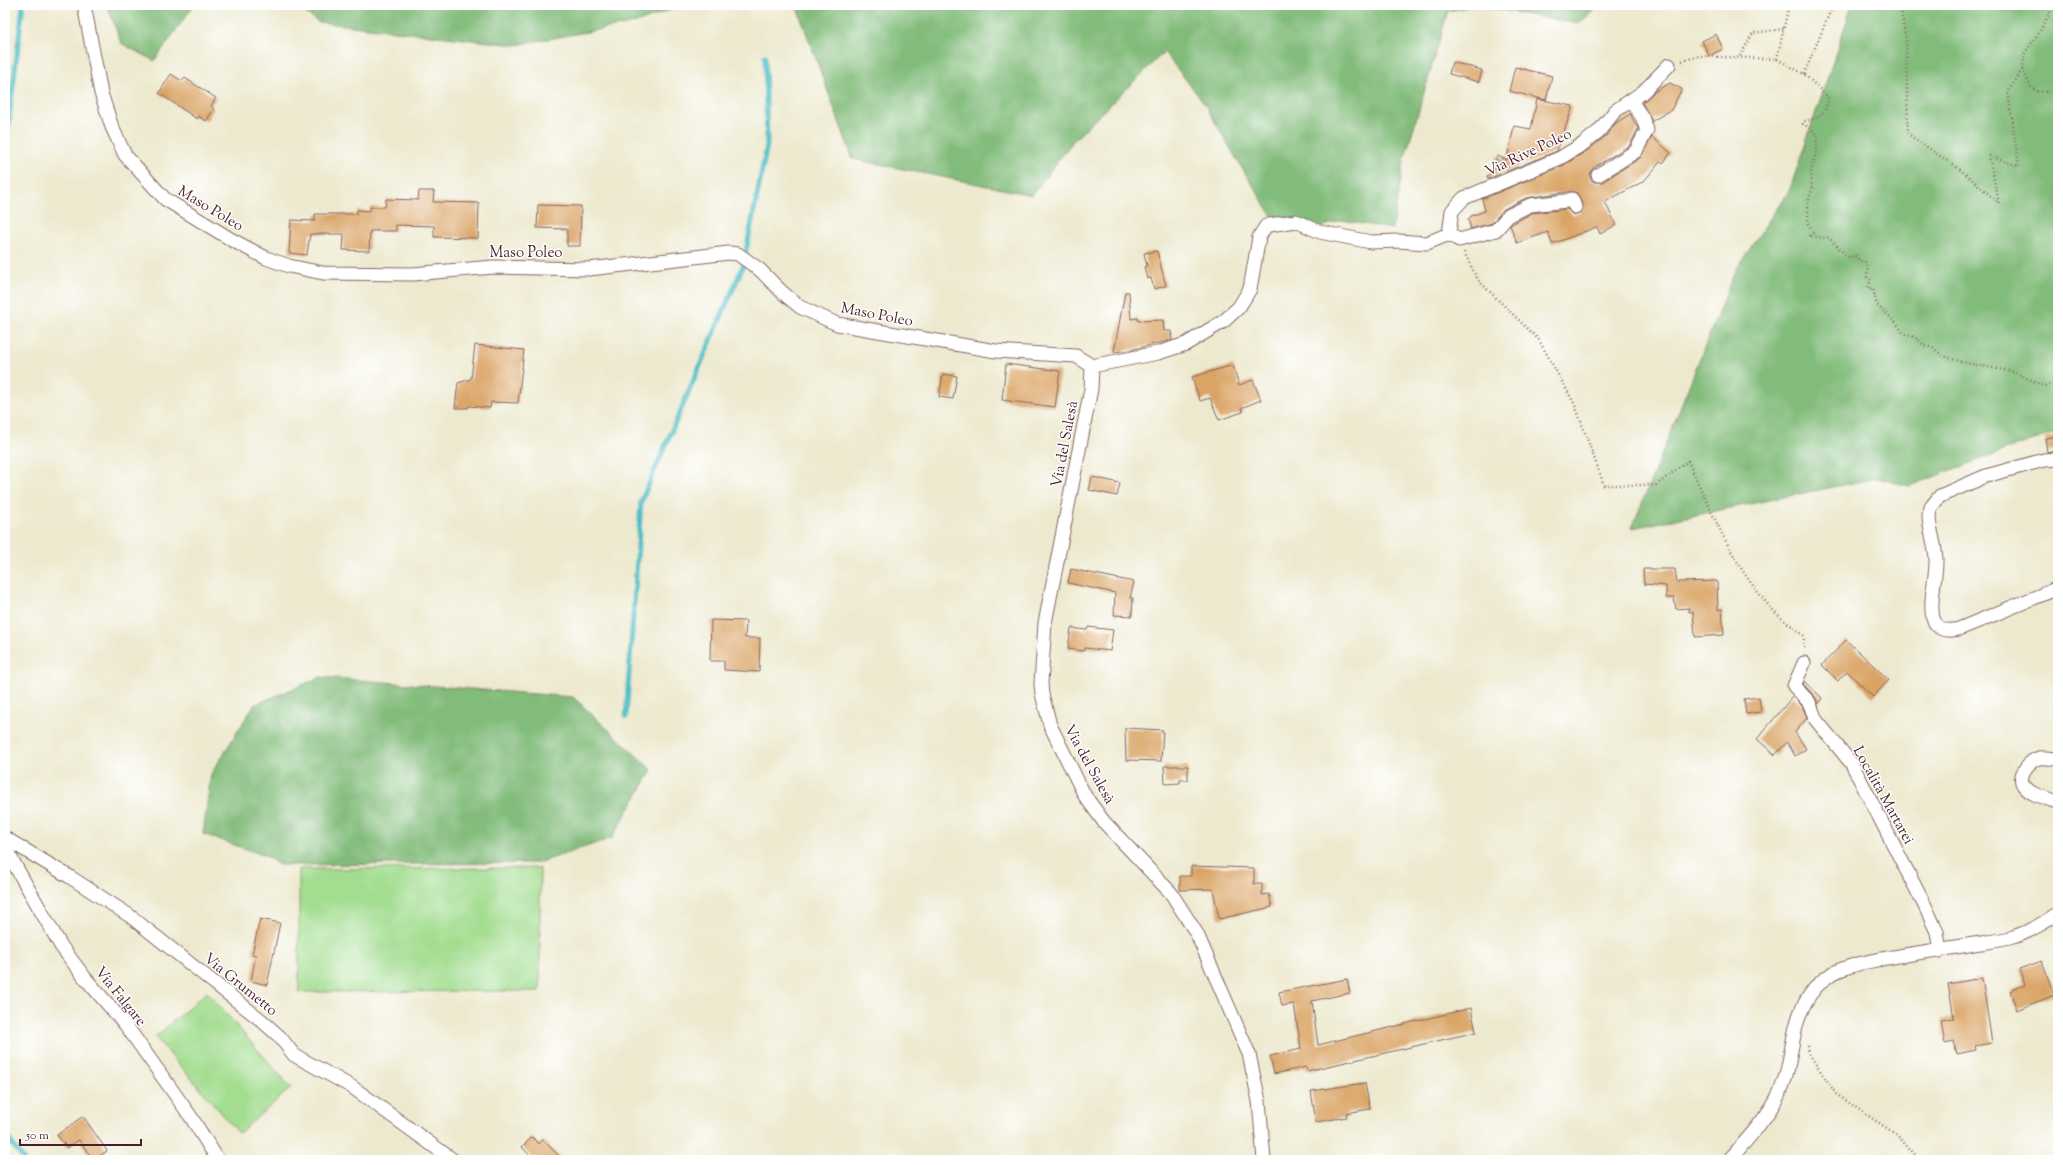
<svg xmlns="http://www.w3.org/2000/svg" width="2063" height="1165" viewBox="0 0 2063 1165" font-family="'Sorts Mill Goudy',serif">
  <rect width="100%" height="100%" fill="#fff"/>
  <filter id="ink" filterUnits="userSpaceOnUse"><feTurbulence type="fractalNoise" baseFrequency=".025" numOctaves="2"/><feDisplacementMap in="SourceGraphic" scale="8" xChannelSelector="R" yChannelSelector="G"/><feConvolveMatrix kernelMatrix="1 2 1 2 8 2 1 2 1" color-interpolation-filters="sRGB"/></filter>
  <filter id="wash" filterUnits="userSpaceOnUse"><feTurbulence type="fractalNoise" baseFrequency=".012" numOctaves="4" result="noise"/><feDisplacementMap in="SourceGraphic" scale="16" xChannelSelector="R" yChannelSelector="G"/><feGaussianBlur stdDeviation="0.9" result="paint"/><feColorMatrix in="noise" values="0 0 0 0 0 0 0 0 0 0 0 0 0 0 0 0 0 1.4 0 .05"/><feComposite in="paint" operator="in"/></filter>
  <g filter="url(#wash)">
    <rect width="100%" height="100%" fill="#ede9cf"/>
    <!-- green -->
    <path fill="#a3dd90" stroke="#767e5e" d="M 540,868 L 540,991 L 299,992 L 299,869 Z
      M 207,992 L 291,1088 L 239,1133 L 155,1037 Z"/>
    <!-- forest -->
    <path fill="#82bc7a" stroke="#666e52" d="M 107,5 L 194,5 L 154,61 L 121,43 Z
      M 296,5 L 683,5 L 636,23 L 515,45 L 318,22 Z
      M 796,5 L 1601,5 L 1578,24 L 1476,5 L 1448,11 L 1405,157 L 1392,229 L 1342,220 L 1312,230 L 1272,216 L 1237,160 L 1205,104 L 1164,52 L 1074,140 L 1032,195 L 853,159 Z
      M 1852,5 L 2058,5 L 2058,432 L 2010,448 L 1909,486 L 1877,478 L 1632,528 L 1735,271 L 1790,189 Z
      M 321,677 L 573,697 L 652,770 L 612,838 L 538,863 L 279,865 L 266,856 L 203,834 L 211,774 L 254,705 Z"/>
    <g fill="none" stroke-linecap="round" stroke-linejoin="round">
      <!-- stream -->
      <path stroke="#4fbdc5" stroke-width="5" d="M 5,152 L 23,5
        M 626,717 L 641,502 L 743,266 L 767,145 L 765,56
        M 5,1134 L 24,1160"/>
    </g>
    <g id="blocks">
      <!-- building -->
      <path fill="#daa465" d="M 1716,34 L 1723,49 L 1709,56 L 1702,41 Z
        M 1452,62 L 1482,70 L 1479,82 L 1449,74 Z
        M 1515,67 L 1552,76 L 1546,100 L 1509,91 Z
        M 171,74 L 182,81 L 185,78 L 216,98 L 211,106 L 214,109 L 206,121 L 198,116 L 197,119 L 159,93 Z
        M 1670,83 L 1682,89 L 1671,110 L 1652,121 L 1642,103 L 1654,92 Z
        M 1537,99 L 1573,106 L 1557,151 L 1488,179 L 1487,176 L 1492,173 L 1497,156 L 1507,160 L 1514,126 L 1531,129 Z
        M 1630,114 L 1638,129 L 1630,145 L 1593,168 L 1590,175 L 1591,180 L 1595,182 L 1602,182 L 1640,158 L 1652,137 L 1671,153 L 1663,163 L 1661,161 L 1644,181 L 1605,202 L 1616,225 L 1600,234 L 1597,227 L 1552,244 L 1548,232 L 1517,243 L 1510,225 L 1532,213 L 1567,209 L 1573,215 L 1581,212 L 1582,204 L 1577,193 L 1573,191 L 1526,198 L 1504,209 L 1492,223 L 1471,229 L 1468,219 L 1471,217 L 1471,216 L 1485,211 L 1482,199 L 1564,165 L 1588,150 L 1607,135 L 1616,123 Z
        M 419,191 L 434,191 L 433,202 L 479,203 L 478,238 L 434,237 L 434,226 L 396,225 L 396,231 L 370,231 L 369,251 L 343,250 L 344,234 L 310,234 L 307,255 L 289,253 L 291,220 L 315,221 L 315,214 L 357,214 L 357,210 L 370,211 L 370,207 L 385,207 L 386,199 L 418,200 Z
        M 538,205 L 581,206 L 580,246 L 567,246 L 567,229 L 537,228 Z
        M 1157,251 L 1166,286 L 1154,289 L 1151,278 L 1147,279 L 1144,267 L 1147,266 L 1144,253 Z
        M 1125,292 L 1129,292 L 1131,319 L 1138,318 L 1138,321 L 1163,320 L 1164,331 L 1171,331 L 1172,340 L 1130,350 L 1114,352 Z
        M 475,345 L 524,350 L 518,403 L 491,402 L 490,408 L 469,406 L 468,408 L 455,408 L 458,383 L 471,379 Z
        M 1006,364 L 1060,371 L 1055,407 L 1002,400 Z
        M 1233,365 L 1239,385 L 1253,380 L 1261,400 L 1241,408 L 1243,412 L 1219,420 L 1210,398 L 1200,401 L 1192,377 Z
        M 943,374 L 957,376 L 953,399 L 939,397 Z
        M 2058,436 L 2058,450 L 2047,452 L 2045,438 Z
        M 1092,477 L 1120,483 L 1117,496 L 1089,490 Z
        M 1071,569 L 1134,582 L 1130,598 L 1133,598 L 1132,616 L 1114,615 L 1115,593 L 1068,583 Z
        M 1643,569 L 1675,569 L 1677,582 L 1717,581 L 1718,610 L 1722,609 L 1724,635 L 1695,637 L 1693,612 L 1689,612 L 1689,608 L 1676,609 L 1674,598 L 1666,598 L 1666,586 L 1644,584 Z
        M 711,620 L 746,621 L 745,638 L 760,638 L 759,672 L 724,670 L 724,661 L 710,661 Z
        M 1088,627 L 1113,630 L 1110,651 L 1085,648 L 1084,651 L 1068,649 L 1071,628 L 1087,630 Z
        M 1846,640 L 1889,680 L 1873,697 L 1847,671 L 1838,681 L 1822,665 Z
        M 1805,682 L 1822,698 L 1818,704 L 1815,697 L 1803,684 Z
        M 1793,696 L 1802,706 L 1807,718 L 1795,732 L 1806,749 L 1795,756 L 1787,742 L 1775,755 L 1757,739 Z
        M 1759,697 L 1761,712 L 1746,714 L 1744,699 Z
        M 1125,728 L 1163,730 L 1161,761 L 1126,760 Z
        M 1164,766 L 1188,766 L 1188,780 L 1180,780 L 1180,783 L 1165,784 Z
        M 1191,866 L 1254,868 L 1254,884 L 1262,884 L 1262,895 L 1269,894 L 1272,907 L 1219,919 L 1213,889 L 1180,890 L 1180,876 L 1191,876 Z
        M 260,919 L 280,923 L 267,985 L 251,981 L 256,955 L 252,954 Z
        M 2042,961 L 2054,995 L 2017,1010 L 2010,991 L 2025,985 L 2019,969 Z
        M 1982,978 L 1992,1043 L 1975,1046 L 1976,1050 L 1957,1054 L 1954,1041 L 1945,1043 L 1941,1020 L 1954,1018 L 1948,984 Z
        M 1347,979 L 1350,993 L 1312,1001 L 1318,1045 L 1471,1008 L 1476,1032 L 1307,1071 L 1306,1067 L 1274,1074 L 1270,1056 L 1301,1049 L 1294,1004 L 1282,1006 L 1279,992 Z
        M 1365,1083 L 1370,1109 L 1346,1113 L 1347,1117 L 1316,1122 L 1311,1091 Z
        M 83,1116 L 107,1151 L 93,1160 L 79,1140 L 67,1148 L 57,1135 Z
        M 532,1137 L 539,1144 L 543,1140 L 563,1160 L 534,1160 L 522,1147 Z"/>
    </g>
  </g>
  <g filter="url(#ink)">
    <use href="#blocks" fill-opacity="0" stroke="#836664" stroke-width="1"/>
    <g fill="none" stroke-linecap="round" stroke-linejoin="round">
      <defs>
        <path id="street" d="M 84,5 L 101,93 L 112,127 L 125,155 L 165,199 L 232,240 L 266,258 L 289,266 L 323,273 L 413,274 L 493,267 L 589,269 L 729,253 L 738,254 L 760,270 L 783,293 L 800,307 L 837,324 L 996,351 L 1076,356 L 1092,366
          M 1598,175 L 1636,151 L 1647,130 L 1642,117 L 1631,101
          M 1449,234 L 1452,211 L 1464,198 L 1560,158 L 1583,144 L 1599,131 L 1615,111 L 1643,92 L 1669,65
          M 1092,366 L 1091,389 L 1045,623 L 1041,684 L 1042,694 L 1050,725 L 1085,796 L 1104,822 L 1171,893 L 1197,934 L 1249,1054 L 1259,1101 L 1264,1160
          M 1092,366 L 1158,353 L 1186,344 L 1224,321 L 1239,307 L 1250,289 L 1259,237 L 1266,226 L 1269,225 L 1296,221 L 1320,232 L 1371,242 L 1398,241 L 1427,243 L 1449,234 L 1459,240 L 1496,230 L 1508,216 L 1530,205 L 1566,201 L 1572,199 L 1575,207
          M 2058,459 L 2044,460 L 1986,476 L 1940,496 L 1931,507 L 1929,515 C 1929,530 1936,545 1936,561 C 1937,584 1916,639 1959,629 L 2058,588
          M 1804,663 L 1794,686 L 1809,702 L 1816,720 L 1852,764 L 1925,906 L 1937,932 L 1940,951
          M 2058,759 C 2052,759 2045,757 2039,758 C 2029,761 2016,776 2024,786 C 2032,796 2047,798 2058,802
          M 5,838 L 70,877 L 130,916 L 261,1020 L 280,1037 L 294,1055 L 352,1087 L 453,1160
          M 5,848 L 61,946 L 85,978 L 125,1024 L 191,1117 L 218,1160
          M 1729,1160 C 1746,1141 1765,1120 1777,1098 C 1798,1059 1785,1015 1822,981 C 1838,966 1867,962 1887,958 C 1916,953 1945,949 1974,944 C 1987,942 2001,941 2013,937 C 2030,932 2044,923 2058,913"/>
      </defs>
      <!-- street casing -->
      <use href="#street" stroke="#836664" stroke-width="15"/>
      <!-- path -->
      <path stroke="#836664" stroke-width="2.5" stroke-dasharray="1 3" stroke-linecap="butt" d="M 1900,5 L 1906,40 L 1908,134 L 1962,171 L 1999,203 L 1989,156 L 2019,166 L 2008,92 L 2023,69
        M 2054,5 L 2039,33 L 2024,54 L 2023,69 L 2030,86 L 2036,91 L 2046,92 L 2058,88
        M 1740,56 L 1753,33 L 1784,29
        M 1777,59 L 1789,5
        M 1682,61 L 1699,56 L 1777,59 L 1804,74 L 1828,97 C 1827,112 1820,119 1804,121 L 1803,124 L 1813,130 L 1817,136 L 1817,150 L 1811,170 L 1812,189 L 1808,203 L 1808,223 L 1814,233 L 1809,236 L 1829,238 L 1849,258 L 1855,256 L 1860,261 L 1865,262 L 1868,267 L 1867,277 L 1871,280 L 1868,288 L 1873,289 L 1877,305 L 1896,323 L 1904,334 L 1915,337 L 1925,346 L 1934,348 L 1941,355 L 1962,362 L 2014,372 L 2044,386 L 2058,382
        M 1804,74 L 1833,5
        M 1464,252 L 1478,280 L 1539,340 L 1575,405 L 1604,485 L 1656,485 L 1688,461 C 1712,512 1734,569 1773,610 C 1782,620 1794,627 1804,636 L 1804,650
        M 1808,1046 L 1809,1054 L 1836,1094 L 1897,1135 L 1919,1160"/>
      <!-- street -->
      <use href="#street" stroke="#fff" stroke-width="13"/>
    </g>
  </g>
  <g text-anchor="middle" stroke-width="3" stroke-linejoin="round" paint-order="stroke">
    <!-- street labels -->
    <g font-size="15" fill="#4a1f2b" stroke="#fff">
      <text transform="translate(1528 152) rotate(-25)" y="5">Via Rive Poleo</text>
      <text transform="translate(211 208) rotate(31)" y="5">Maso Poleo</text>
      <text x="526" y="257">Maso Poleo</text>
      <text transform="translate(877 314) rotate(11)" y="5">Maso Poleo</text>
      <text transform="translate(1064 444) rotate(-79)" y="5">Via del Salesà</text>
      <text transform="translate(1090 764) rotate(61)" y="5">Via del Salesà</text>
      <text transform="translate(1884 795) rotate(61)" y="5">Località Martarei</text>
      <text transform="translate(241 984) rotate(39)" y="5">Via Grumetto</text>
      <text transform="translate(121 996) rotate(51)" y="5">Via Falgare</text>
    </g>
  </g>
  <!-- margin -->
  <rect width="2063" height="1165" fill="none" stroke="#fff" stroke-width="20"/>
  <!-- scale -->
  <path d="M20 1139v6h121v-6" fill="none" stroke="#4a1f2b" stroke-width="2"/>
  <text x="26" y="1139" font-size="12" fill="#4a1f2b" stroke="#ffffff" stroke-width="3" paint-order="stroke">50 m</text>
</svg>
